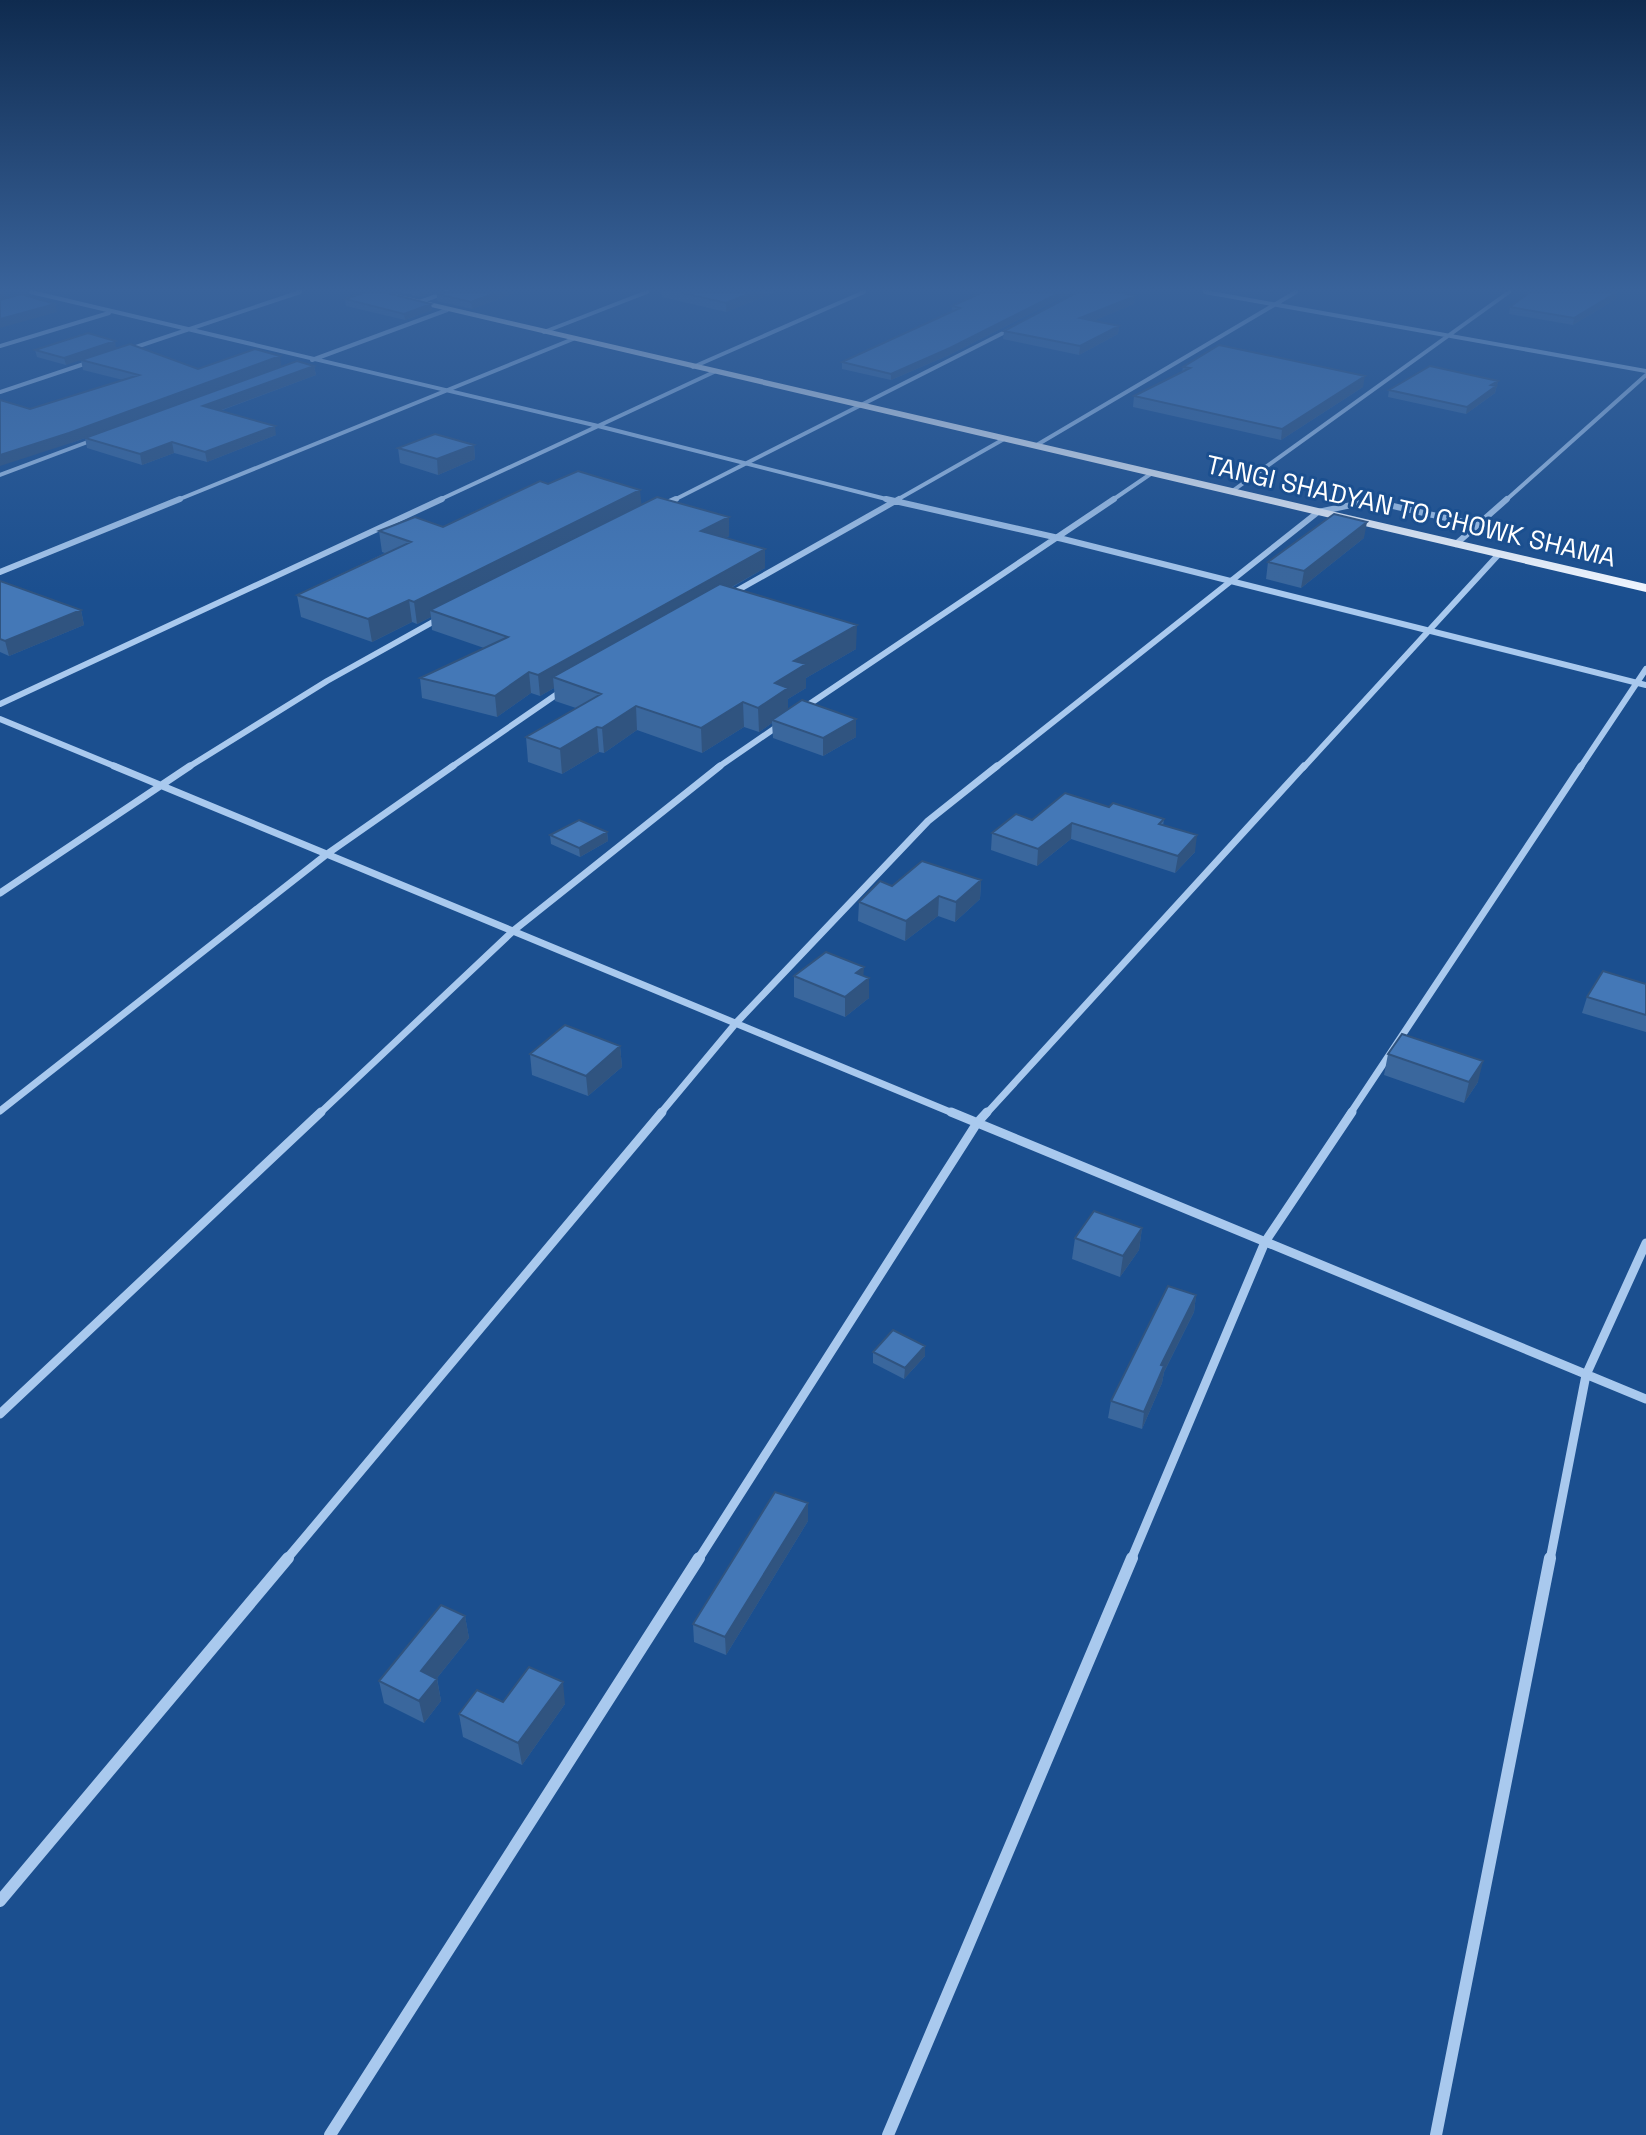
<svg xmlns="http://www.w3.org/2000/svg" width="1646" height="2135" viewBox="0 0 1646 2135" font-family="'Space Grotesk',sans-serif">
  <rect width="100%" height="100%" fill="#1b4f8f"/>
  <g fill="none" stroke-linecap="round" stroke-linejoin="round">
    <!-- minor-far4 -->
    <path stroke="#a9c9ee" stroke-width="4" d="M 31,292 L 598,426 L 894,501
      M 1205,292 L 1646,371
      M 417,303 L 447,292
      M 544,332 L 647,292
      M 0,346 L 109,313
      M 130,349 L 300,292
      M 312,360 L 447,310
      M 693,367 L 864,292
      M 0,392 L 90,362
      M 1035,446 L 1296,292
      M 0,475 L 93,440
      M 1231,492 L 1509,292
      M 175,501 L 573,339
      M 437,501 L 714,372
      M 672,501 L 1011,329
      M 895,501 L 1004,439
      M 1111,501 L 1152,473
      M 1505,501 L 1646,375"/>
    <!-- minor-far3 -->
    <path stroke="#a9c9ee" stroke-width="6" d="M 886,499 L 1063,539 L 1646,685
      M 663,505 L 676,499
      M 1456,544 L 1507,499
      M 0,572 L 180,499
      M 731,594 L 899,499
      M 0,704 L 442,499
      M 805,707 L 1114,499
      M 0,719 L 119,768
      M 187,768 L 327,681 L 440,618
      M 450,768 L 563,690
      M 717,768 L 781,724
      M 995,768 L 1318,512 L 1361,503 L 1393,506 L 1477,525
      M 1303,768 L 1499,554
      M 1580,768 L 1646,669"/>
    <!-- minor-far2 -->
    <path stroke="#a9c9ee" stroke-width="7" d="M 114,766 L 955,1114
      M 0,893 L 190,766
      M 0,1111 L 327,854 L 453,766
      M 319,1114 L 513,931 L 720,766
      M 660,1114 L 736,1023 L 928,821 L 997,766
      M 986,1114 L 1304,766
      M 1350,1114 L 1581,766"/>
    <!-- minor-far1 -->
    <path stroke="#a9c9ee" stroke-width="9" d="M 951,1112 L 1646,1399
      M 0,1414 L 321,1112
      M 286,1560 L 662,1112
      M 698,1560 L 977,1123 L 987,1112
      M 1131,1560 L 1265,1242 L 1352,1112
      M 1550,1560 L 1586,1375 L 1646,1243"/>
    <!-- minor -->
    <path stroke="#a9c9ee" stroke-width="12" d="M 0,1901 L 288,1558
      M 330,2135 L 699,1558
      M 888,2135 L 1132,1558
      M 1436,2135 L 1550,1558"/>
    <!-- primary -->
    <path fill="#f0f6ff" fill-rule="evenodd" d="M 367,292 L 386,292 L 1646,584 L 1646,592 Z"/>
  </g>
  <!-- wall -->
  <path fill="#3a679d" d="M 401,292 L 433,292 L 420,297 Z
    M 441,292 L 517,292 L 472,309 L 437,301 L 437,294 Z
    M 662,292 L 773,292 L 773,293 L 726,312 L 662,297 Z
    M 983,292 L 1073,292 L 949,355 L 891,380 L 842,369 L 842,362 L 952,312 L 952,306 Z
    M 1617,292 L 1616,299 L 1573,325 L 1509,314 L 1510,307 Z
    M 1135,296 L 1134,304 L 1093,321 L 1119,326 L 1118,334 L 1079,355 L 1003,339 L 1004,331 Z
    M 345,299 L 431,304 L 432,310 L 405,320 L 346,306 Z
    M 88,333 L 66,365 L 37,357 L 35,350 Z
    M 81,360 L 198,369 L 281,366 L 141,418 L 314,366 L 316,375 L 220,411 L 276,435 L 207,462 L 174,453 L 142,465 L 87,448 L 85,438 L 71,443 L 30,409 L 123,380 L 83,370 Z
    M 1183,367 L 1363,387 L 1281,440 L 1133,407 L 1134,396 L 1182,372 Z
    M 1498,381 L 1495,393 L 1466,414 L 1388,397 L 1389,390 Z
    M 474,445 L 475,459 L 438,475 L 400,463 L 398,448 Z
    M 641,505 L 729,536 L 725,538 L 765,549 L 765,568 L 731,588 L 856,649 L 806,678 L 806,688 L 788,699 L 788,709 L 856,737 L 823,756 L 773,738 L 772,723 L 759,732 L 744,727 L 702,753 L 637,730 L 604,753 L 599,752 L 562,774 L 528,762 L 526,737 L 576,708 L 555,701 L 554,688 L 540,696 L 531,693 L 497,717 L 422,698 L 420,678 L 484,648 L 432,630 L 431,617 L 417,624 L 412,622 L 372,642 L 301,617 L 297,595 L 385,553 L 382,552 L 379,531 L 443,527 Z
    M 1364,538 L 1301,588 L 1266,579 L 1268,562 Z
    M 0,581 L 81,610 L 84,625 L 9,656 L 0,652 Z
    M 1109,807 L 1164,819 L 1163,826 L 1195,852 L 1175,873 L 1071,839 L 1037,866 L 991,850 L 992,833 L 1032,820 Z
    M 607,832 L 608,841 L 580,857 L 551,844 L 550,835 Z
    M 981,880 L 980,899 L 955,922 L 938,916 L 905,941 L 858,921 L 859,902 L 892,886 Z
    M 794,976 L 863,976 L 869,978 L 869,998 L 845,1017 L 794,997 Z
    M 1646,984 L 1646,1032 L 1582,1013 L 1587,997 Z
    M 620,1046 L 622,1067 L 588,1096 L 532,1075 L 530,1054 Z
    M 1388,1054 L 1478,1082 L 1464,1103 L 1384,1075 Z
    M 1142,1228 L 1139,1250 L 1120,1277 L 1072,1259 L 1075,1238 Z
    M 1196,1295 L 1194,1312 L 1164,1372 L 1162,1383 L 1142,1429 L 1108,1418 L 1111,1401 Z
    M 873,1352 L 925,1356 L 904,1379 L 873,1363 Z
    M 808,1503 L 808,1521 L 726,1655 L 694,1642 L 693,1624 Z
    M 465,1616 L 469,1638 L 437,1678 L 441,1701 L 424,1723 L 384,1703 L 379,1681 Z
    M 503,1702 L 565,1704 L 522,1765 L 463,1737 L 459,1714 Z"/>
  <!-- shaded-wall -->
  <path fill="#305480" d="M 0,292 L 4,292 L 5,297 L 0,300 Z
    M 419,292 L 433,292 L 420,297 Z
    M 498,292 L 517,292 L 472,309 L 471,302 Z
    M 753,292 L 773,293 L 726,312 L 726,303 Z
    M 1061,292 L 1073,292 L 949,355 L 891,380 L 891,374 Z
    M 1617,292 L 1616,299 L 1573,325 L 1574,318 Z
    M 1135,296 L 1134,304 L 1079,327 L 1080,318 Z
    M 55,304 L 57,312 L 0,328 L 0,319 Z
    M 431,304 L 432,310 L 405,320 L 404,314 Z
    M 1119,326 L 1118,334 L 1079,355 L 1080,346 Z
    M 115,341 L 116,348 L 66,365 L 64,358 Z
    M 280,356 L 281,366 L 71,443 L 0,466 L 0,455 Z
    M 314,366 L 316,375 L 205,416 L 203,406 Z
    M 1365,376 L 1363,387 L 1281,440 L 1282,429 Z
    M 1498,381 L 1495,393 L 1466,414 L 1467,407 Z
    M 275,426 L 276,435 L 207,462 L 205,452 Z
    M 172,442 L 174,453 L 142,465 L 140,454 Z
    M 474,445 L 475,459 L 438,475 L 437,459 Z
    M 640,490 L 642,510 L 430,610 L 431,617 L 417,624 L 414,602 Z
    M 729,517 L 729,536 L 702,550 L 701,531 Z
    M 1367,522 L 1364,538 L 1301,588 L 1304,571 Z
    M 765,549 L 765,568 L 566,681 L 553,677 L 554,688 L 540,696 L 538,675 Z
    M 409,600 L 412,622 L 372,642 L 368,619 Z
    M 81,610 L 84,625 L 9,656 L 5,641 Z
    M 857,625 L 856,649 L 806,678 L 806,688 L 788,699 L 788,712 L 772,720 L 772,723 L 759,732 L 758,708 L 775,683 L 794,661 Z
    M 529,672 L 531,693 L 497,717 L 495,696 Z
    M 743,702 L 744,727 L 702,753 L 701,728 Z
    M 636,706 L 637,730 L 604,753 L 602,728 Z
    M 856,719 L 856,737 L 823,756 L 823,738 Z
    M 597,727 L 599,752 L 562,774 L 560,749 Z
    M 1072,823 L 1071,839 L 1037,866 L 1038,849 Z
    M 607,832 L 608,841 L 580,857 L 579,848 Z
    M 1197,835 L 1195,852 L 1175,873 L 1178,856 Z
    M 981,880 L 980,899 L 955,922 L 956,902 Z
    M 939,896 L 938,916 L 905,941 L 906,921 Z
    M 864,967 L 863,982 L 869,978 L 869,998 L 845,1017 L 845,997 L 856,973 Z
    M 620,1046 L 622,1067 L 588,1096 L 586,1076 Z
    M 1483,1061 L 1478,1082 L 1464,1103 L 1469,1082 Z
    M 1142,1228 L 1139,1250 L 1120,1277 L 1123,1256 Z
    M 1196,1295 L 1194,1312 L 1164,1372 L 1162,1383 L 1142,1429 L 1144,1412 L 1161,1365 Z
    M 925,1346 L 925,1356 L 904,1379 L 905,1368 Z
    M 808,1503 L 808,1521 L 726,1655 L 725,1637 Z
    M 465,1616 L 469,1638 L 425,1693 L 421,1671 Z
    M 437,1679 L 441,1701 L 424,1723 L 419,1701 Z
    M 563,1682 L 565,1704 L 522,1765 L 518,1743 Z"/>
  <!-- building -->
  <path fill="#4478b7" stroke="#305480" stroke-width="2" d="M 367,292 L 383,292 L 431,304 L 404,314 L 345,299 Z
    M 441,292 L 498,292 L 471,302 L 437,294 Z
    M 679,292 L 753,292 L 726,303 Z
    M 983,292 L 1061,292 L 950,348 L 891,374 L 842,362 L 960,308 L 952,306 Z
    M 1078,292 L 1118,292 L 1135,296 L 1080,318 L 1119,326 L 1080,346 L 1004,331 Z
    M 1530,292 L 1617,292 L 1574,318 L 1510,307 Z
    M 21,294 L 55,304 L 0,319 L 0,300 Z
    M 88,333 L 115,341 L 64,358 L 35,350 Z
    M 130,344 L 198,369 L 255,349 L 280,356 L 69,433 L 0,455 L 0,400 L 30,409 L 139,375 L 81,360 Z
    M 1219,345 L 1365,376 L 1282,429 L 1134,396 L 1190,368 L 1183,367 Z
    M 297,361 L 314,366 L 203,406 L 275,426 L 205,452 L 172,442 L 140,454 L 85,438 Z
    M 1430,366 L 1498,381 L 1491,385 L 1496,386 L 1467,407 L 1389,390 Z
    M 435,434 L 474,445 L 437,459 L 398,448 Z
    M 578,471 L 640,490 L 414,602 L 409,600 L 368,619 L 297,595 L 411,542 L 379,531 L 415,517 L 443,527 L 540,481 L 548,484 Z
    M 657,497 L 729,517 L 701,531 L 765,549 L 538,675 L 529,672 L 495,696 L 420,678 L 508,637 L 430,610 Z
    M 1334,514 L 1367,522 L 1304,571 L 1268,562 Z
    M 0,581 L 81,610 L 5,641 L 0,639 Z
    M 720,584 L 857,625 L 794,661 L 806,664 L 775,683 L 788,688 L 758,708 L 743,702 L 701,728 L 636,706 L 602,728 L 597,727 L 560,749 L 526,737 L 601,694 L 553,677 Z
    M 802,700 L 856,719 L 823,738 L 772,720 Z
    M 1065,793 L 1109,807 L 1113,803 L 1164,819 L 1159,824 L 1197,835 L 1178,856 L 1072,823 L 1038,849 L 992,833 L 1016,814 L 1032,820 Z
    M 579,820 L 607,832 L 579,848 L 550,835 Z
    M 922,861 L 981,880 L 956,902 L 939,896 L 906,921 L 859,902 L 880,881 L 892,886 Z
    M 826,952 L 864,967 L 856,973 L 869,978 L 845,997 L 794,976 Z
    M 1603,971 L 1646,984 L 1646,1015 L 1587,997 Z
    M 565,1025 L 620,1046 L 586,1076 L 530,1054 Z
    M 1402,1034 L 1483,1061 L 1469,1082 L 1388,1054 Z
    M 1094,1211 L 1142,1228 L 1123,1256 L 1075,1238 Z
    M 1168,1286 L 1196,1295 L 1161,1365 L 1164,1366 L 1144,1412 L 1111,1401 Z
    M 893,1330 L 925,1346 L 905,1368 L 873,1352 Z
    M 775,1492 L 808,1503 L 725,1637 L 693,1624 Z
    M 441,1605 L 465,1616 L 421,1671 L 437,1679 L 419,1701 L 379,1681 Z
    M 529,1667 L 563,1682 L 518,1743 L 459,1714 L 477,1690 L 503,1702 Z"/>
  <!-- sky -->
  <linearGradient id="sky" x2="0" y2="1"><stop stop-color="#0f2b4f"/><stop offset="0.49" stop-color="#39639b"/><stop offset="1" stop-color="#39639b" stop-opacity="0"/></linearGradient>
  <rect width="1646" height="591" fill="url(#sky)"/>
  <g text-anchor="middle" stroke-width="6" stroke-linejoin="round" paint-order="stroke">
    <!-- far-street labels -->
    <g font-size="26" fill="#fff" stroke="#1b4f8f">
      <text transform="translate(1411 511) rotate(13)" y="9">TANGI SHADYAN TO CHOWK SHAMA</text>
    </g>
  </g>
</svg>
